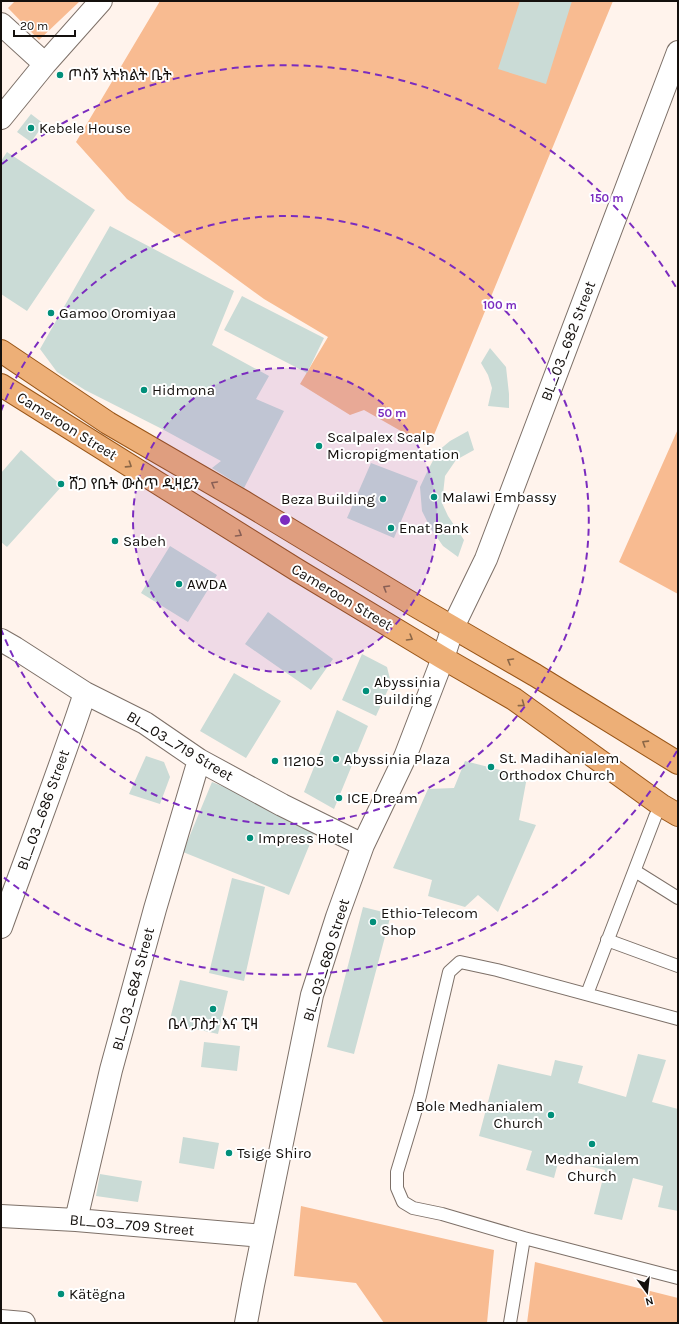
<svg xmlns="http://www.w3.org/2000/svg" width="679" height="1324" viewBox="0 0 679 1324" font-family="Karla,'Noto Sans Ethiopic',sans-serif">
  <rect width="100%" height="100%" fill="#fff3ec"/>
  <!-- green -->
  <path fill="#f8bb91" d="M 15,1 L 80,1 L 39,40 L 8,8 Z
    M 160,1 L 613,1 L 429,447 L 364,410 L 350,415 L 300,384 L 328,337 L 264,299 L 127,199 L 76,142 Z
    M 678,429 L 678,594 L 619,562 Z
    M 301,1206 L 494,1250 L 487,1323 L 384,1323 L 356,1283 L 294,1276 Z
    M 535,1262 L 678,1298 L 678,1323 L 527,1323 Z"/>
  <!-- building -->
  <path fill="#cadbd6" d="M 520,1 L 572,1 L 546,84 L 498,69 Z
    M 31,114 L 44,124 L 31,142 L 17,132 Z
    M 7,152 L 95,210 L 27,311 L 1,294 L 1,161 Z
    M 110,226 L 234,291 L 212,345 L 269,376 L 256,399 L 284,411 L 244,488 L 212,468 L 221,461 L 164,430 L 85,390 L 57,372 L 40,349 Z
    M 242,296 L 324,338 L 307,373 L 224,330 Z
    M 490,348 L 506,367 L 509,394 L 509,408 L 488,406 L 492,388 L 488,375 L 481,363 Z
    M 468,431 L 474,450 L 456,460 L 445,476 L 442,503 L 448,516 L 464,540 L 458,557 L 443,546 L 431,529 L 422,511 L 420,487 L 428,470 L 438,451 L 450,441 Z
    M 21,450 L 62,486 L 7,547 L 1,542 L 1,473 Z
    M 371,463 L 418,481 L 394,538 L 347,518 Z
    M 170,546 L 217,575 L 188,622 L 141,593 Z
    M 268,612 L 333,659 L 311,690 L 245,644 Z
    M 362,654 L 387,667 L 391,683 L 376,716 L 342,700 Z
    M 234,673 L 281,701 L 246,758 L 200,731 Z
    M 337,710 L 368,726 L 334,809 L 304,792 Z
    M 146,756 L 164,762 L 170,777 L 160,804 L 129,794 Z
    M 465,761 L 527,777 L 519,820 L 536,825 L 498,912 L 478,895 L 465,907 L 428,896 L 432,880 L 393,868 L 428,789 L 454,788 Z
    M 212,782 L 318,824 L 289,895 L 183,852 Z
    M 232,878 L 265,887 L 244,981 L 209,973 Z
    M 363,907 L 391,914 L 354,1054 L 327,1047 Z
    M 180,980 L 228,991 L 218,1034 L 169,1023 Z
    M 204,1042 L 240,1046 L 237,1071 L 201,1067 Z
    M 638,1054 L 666,1060 L 652,1102 L 678,1109 L 678,1211 L 658,1207 L 663,1186 L 633,1178 L 622,1220 L 594,1214 L 605,1170 L 559,1159 L 554,1178 L 526,1170 L 532,1151 L 479,1136 L 498,1064 L 551,1076 L 555,1060 L 583,1066 L 578,1083 L 626,1097 Z
    M 183,1137 L 219,1143 L 214,1169 L 179,1163 Z
    M 100,1174 L 142,1181 L 138,1202 L 96,1196 Z"/>
  <g fill="none" stroke-linecap="round" stroke-linejoin="round">
    <defs>
      <path id="service" d="M 635,871 L 678,898
        M 607,940 L 678,966
        M 587,994 L 655,817 L 661,805
        M 678,1019 L 497,970 L 460,962 L 449,972 L 420,1096 L 397,1172 L 397,1188 L 403,1202 L 413,1208 L 442,1214 L 524,1238 L 678,1278
        M 510,1323 L 524,1238"/>
      <path id="minor" d="M 1,24 L 45,64
        M 1,118 L 45,64 L 101,1
        M 1,640 L 15,648 L 85,693 L 145,723 L 199,760 L 282,805 L 363,845
        M 1,927 C 29,849 59,772 85,693
        M 1,1216 L 76,1220 L 263,1236
        M 76,1220 L 111,1070 L 155,909 L 199,760
        M 1,1321 L 24,1323
        M 246,1323 L 253,1285 L 312,995 L 337,917 L 363,845 L 405,757 L 443,658 L 453,627 L 486,559 L 678,52"/>
      <path id="primary" d="M 1,351 L 108,423 L 244,502 L 416,606 L 535,675 L 678,763
        M 1,385 L 297,570 L 443,658 L 514,699 L 661,805 L 678,815"/>
    </defs>
    <!-- service casing -->
    <use href="#service" stroke="#7d7068" stroke-width="14"/>
    <!-- minor casing -->
    <use href="#minor" stroke="#7d7068" stroke-width="24"/>
    <!-- primary casing -->
    <use href="#primary" stroke="#995517" stroke-width="24"/>
    <!-- service -->
    <use href="#service" stroke="#fff" stroke-width="12"/>
    <!-- minor -->
    <use href="#minor" stroke="#fff" stroke-width="22"/>
    <!-- primary -->
    <use href="#primary" stroke="#edaf77" stroke-width="22"/>
  </g>
  <!-- one-way arrows -->
  <defs><path id="oneway-chevron" d="M-2-3.5L2.5 0L-2 3.5" fill="none" stroke-width="1.6" stroke-linecap="round" stroke-linejoin="round"/></defs>
  <g stroke="#8b6747">
    <use href="#oneway-chevron" transform="translate(129 465) rotate(33)"/>
    <use href="#oneway-chevron" transform="translate(214 484) rotate(-150)"/>
    <use href="#oneway-chevron" transform="translate(239 534) rotate(31)"/>
    <use href="#oneway-chevron" transform="translate(386 588) rotate(-149)"/>
    <use href="#oneway-chevron" transform="translate(410 638) rotate(31)"/>
    <use href="#oneway-chevron" transform="translate(510 661) rotate(-150)"/>
    <use href="#oneway-chevron" transform="translate(522 704) rotate(36)"/>
    <use href="#oneway-chevron" transform="translate(645 743) rotate(-148)"/>
  </g>
  <!-- distance rings -->
  <circle cx="285" cy="520" r="152" fill="#7b2cbf" fill-opacity=".12"/>
  <g fill="none" stroke="#7b2cbf" stroke-width="2" stroke-dasharray="7 5">
    <circle cx="285" cy="520" r="152"/>
    <path d="M1 411A304 304 0 1 1 1 629"/>
    <path d="M677 751A455 455 0 0 1 2 876M2 164A455 455 0 0 1 677 289"/>
  </g>
  <!-- markers -->
  <g fill="#018f7a" stroke="#fff" stroke-width="1.5">
    <circle cx="60" cy="75" r="4"/>
    <circle cx="31" cy="128" r="4"/>
    <circle cx="51" cy="313" r="4"/>
    <circle cx="144" cy="390" r="4"/>
    <circle cx="319" cy="446" r="4"/>
    <circle cx="61" cy="484" r="4"/>
    <circle cx="434" cy="497" r="4"/>
    <circle cx="383" cy="499" r="4"/>
    <circle cx="391" cy="528" r="4"/>
    <circle cx="115" cy="541" r="4"/>
    <circle cx="179" cy="584" r="4"/>
    <circle cx="366" cy="691" r="4"/>
    <circle cx="336" cy="759" r="4"/>
    <circle cx="275" cy="761" r="4"/>
    <circle cx="491" cy="767" r="4"/>
    <circle cx="339" cy="798" r="4"/>
    <circle cx="250" cy="838" r="4"/>
    <circle cx="373" cy="922" r="4"/>
    <circle cx="213" cy="1009" r="4"/>
    <circle cx="551" cy="1115" r="4"/>
    <circle cx="592" cy="1144" r="4"/>
    <circle cx="229" cy="1153" r="4"/>
    <circle cx="61" cy="1294" r="4"/>
  </g>
  <g text-anchor="middle" stroke-width="4" stroke-linejoin="round" paint-order="stroke">
    <!-- poi labels -->
    <g font-size="15" fill="#14100d" stroke="#fff" text-anchor="start">
      <text x="68" y="80">ጦስኝ አትክልት ቤት</text>
      <text x="39" y="133">Kebele House</text>
      <text x="59" y="318">Gamoo Oromiyaa</text>
      <text x="152" y="395">Hidmona</text>
      <text x="327" y="442">Scalpalex Scalp<tspan x="327" dy="17">Micropigmentation</tspan></text>
      <text x="69" y="489">ሸጋ የቤት ውስጥ ዲዛይን</text>
      <text x="442" y="502">Malawi Embassy</text>
      <text x="375" y="504" text-anchor="end">Beza Building</text>
      <text x="399" y="533">Enat Bank</text>
      <text x="123" y="546">Sabeh</text>
      <text x="187" y="589">AWDA</text>
      <text x="374" y="687">Abyssinia<tspan x="374" dy="17">Building</tspan></text>
      <text x="499" y="763">St. Madihanialem<tspan x="499" dy="17">Orthodox Church</tspan></text>
      <text x="344" y="764">Abyssinia Plaza</text>
      <text x="283" y="766">112105</text>
      <text x="347" y="803">ICE Dream</text>
      <text x="258" y="843">Impress Hotel</text>
      <text x="381" y="918">Ethio-Telecom<tspan x="381" dy="17">Shop</tspan></text>
      <text x="213" y="1029" text-anchor="middle">ቤላ ፓስታ እና ፒዛ</text>
      <text x="543" y="1111" text-anchor="end">Bole Medhanialem<tspan x="543" dy="17">Church</tspan></text>
      <text x="237" y="1158">Tsige Shiro</text>
      <text x="592" y="1164" text-anchor="middle">Medhanialem<tspan x="592" dy="17">Church</tspan></text>
      <text x="69" y="1299">Kätëgna</text>
    </g>
    <!-- street labels -->
    <g font-size="15" fill="#14100d" stroke="#fff">
      <text transform="translate(568 341) rotate(-69)" y="5">BL_03_682 Street</text>
      <text transform="translate(67 426) rotate(32)" y="5">Cameroon Street</text>
      <text transform="translate(342 597) rotate(31)" y="5">Cameroon Street</text>
      <text transform="translate(180 746) rotate(31)" y="5">BL_03_719 Street</text>
      <text transform="translate(43 810) rotate(-70)" y="5">BL_03_686 Street</text>
      <text transform="translate(326 960) rotate(-73)" y="5">BL_03_680 Street</text>
      <text transform="translate(133 989) rotate(-75)" y="5">BL_03_684 Street</text>
      <text transform="translate(132 1225) rotate(5)" y="5">BL_03_709 Street</text>
    </g>
  </g>
  <circle cx="285" cy="520" r="6" fill="#7b2cbf" stroke="#fff" stroke-width="2"/>
  <g font-size="12" text-anchor="middle" font-weight="bold" fill="#7b2cbf" stroke="#fff" stroke-width="4" stroke-linejoin="round" paint-order="stroke">
    <text x="607" y="202">150 m</text>
    <text x="500" y="309">100 m</text>
    <text x="392" y="417">50 m</text>
  </g>
  <!-- border -->
  <rect width="679" height="1324" fill="none" stroke="#14100d" stroke-width="4"/>
  <!-- north arrow -->
  <g transform="translate(647 1292) rotate(165)" stroke="#ffffff" stroke-width="3" paint-order="stroke">
  <path d="M0-3L7 15L0 10L-7 15Z" fill="#14100d"/>
  <text y="-6" font-size="11" font-weight="bold" text-anchor="middle" fill="#14100d">N</text>
  </g>
  <!-- scale -->
  <path d="M14 30v6h61v-6" fill="none" stroke="#14100d" stroke-width="2"/>
  <text x="20" y="30" font-size="12" fill="#14100d" stroke="#ffffff" stroke-width="3" paint-order="stroke">20 m</text>
</svg>
